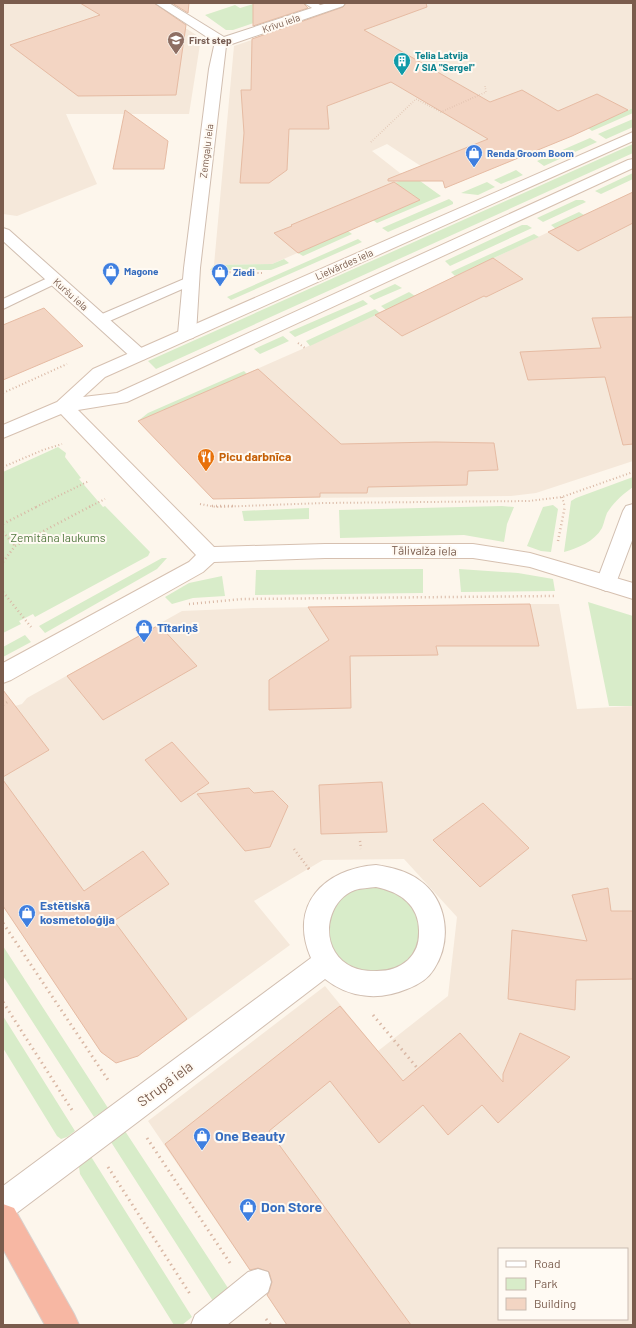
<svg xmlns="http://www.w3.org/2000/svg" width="636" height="1328" viewBox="0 0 636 1328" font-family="Barlow,sans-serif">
  <rect width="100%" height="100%" fill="#fdf6ec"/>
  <!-- residential -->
  <path fill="#f5e8da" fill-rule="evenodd" d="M 3,3 L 146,3 L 201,38 L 189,114 L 66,114 L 97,184 L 17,216 L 3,214 Z
    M 360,3 L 633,3 L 633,108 L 450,185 L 387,144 L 372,151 L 400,173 L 413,176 L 436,193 L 272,264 L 214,265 L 234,46 Z
    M 633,192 L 633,461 L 536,493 L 511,496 L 213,499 L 138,421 L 300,350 Z
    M 530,604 L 559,604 L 577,709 L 633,706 L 633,1325 L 287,1325 L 148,1121 L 325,986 L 378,1051 L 448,996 L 457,917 L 404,859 L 323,860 L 254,901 L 290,945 L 138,1056 L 116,1063 L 101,1052 L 3,906 L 3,713 L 15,706 L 22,704 L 27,698 L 182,611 L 253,608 ZM 499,1249 L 627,1249 L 627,1319 L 499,1319 Z"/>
  <!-- green -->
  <path fill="#d8ecc9" d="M 257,3 L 304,6 L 233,30 L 226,30 L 205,15 L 235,5 L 240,8 Z
    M 633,108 L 633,113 L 592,131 L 588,128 Z
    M 633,119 L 633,127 L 606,139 L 598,134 Z
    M 590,138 L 597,142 L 544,166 L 537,161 Z
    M 633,144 L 633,153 L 156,369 L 148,361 Z
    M 516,170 L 523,175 L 501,184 L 494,180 Z
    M 633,173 L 633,179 L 601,194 L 595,191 Z
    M 413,176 L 441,196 L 377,223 L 373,220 L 420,200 L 395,183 Z
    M 487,182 L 495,187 L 478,195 L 461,193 Z
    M 449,199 L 453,202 L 453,204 L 388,232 L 382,228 Z
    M 576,200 L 583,200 L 586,202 L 543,222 L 537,218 Z
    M 579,212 L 584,215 L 556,229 L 551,225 Z
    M 522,225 L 527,225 L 532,228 L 450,266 L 445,261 Z
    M 348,231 L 352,234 L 303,256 L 298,253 Z
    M 534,234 L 539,237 L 455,276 L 451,272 Z
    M 358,239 L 362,242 L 231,300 L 227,297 Z
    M 284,259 L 289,263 L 271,270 L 210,270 L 214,265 L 272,264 Z
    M 395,284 L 402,288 L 374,300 L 369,296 Z
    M 409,292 L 415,296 L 386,310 L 381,306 Z
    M 363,300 L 368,304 L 295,337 L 289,332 Z
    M 375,309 L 380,313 L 310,346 L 306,341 Z
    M 283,336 L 289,341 L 260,354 L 254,349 Z
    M 244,371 L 247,374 L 138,421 L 148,413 Z
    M 58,447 L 66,453 L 65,457 L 81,478 L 79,479 L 103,507 L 105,506 L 150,552 L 148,556 L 35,617 L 33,614 L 19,621 L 21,624 L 3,633 L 3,472 Z
    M 633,477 L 633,487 C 623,494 614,502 607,513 C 605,518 604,523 602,528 C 594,542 578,548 564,552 L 571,501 L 576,498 Z
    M 553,505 L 558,509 L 551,552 L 541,551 L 527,546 L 543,507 Z
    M 502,506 L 514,507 L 507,524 L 504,542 L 464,535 L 340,538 L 339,510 Z
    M 309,508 L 309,519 L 244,521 L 242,511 Z
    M 162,558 L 167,558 L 157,569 L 45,633 L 39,626 Z
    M 423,569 L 423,593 L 255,595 L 256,570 Z
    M 459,569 L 518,573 L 553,579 L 555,591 L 461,592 Z
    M 222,576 L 225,596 L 193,598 L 172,604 L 165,597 L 189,583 Z
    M 588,602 L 633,616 L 633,706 L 609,706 Z
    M 25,635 L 31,642 L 3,657 L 3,647 Z
    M 368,886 C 373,886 378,886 383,887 C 396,889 416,903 419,917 C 419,921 419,925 419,929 C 420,937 420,942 417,949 C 410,963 395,972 380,972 C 374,971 365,973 359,971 C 329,962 316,920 341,898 C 349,891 358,889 368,886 Z
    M 3,946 L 108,1108 L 94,1117 L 3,976 Z
    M 3,1016 L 75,1131 L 67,1137 L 61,1139 L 57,1136 L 3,1048 Z
    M 125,1131 L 228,1288 L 213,1301 L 111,1142 Z
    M 90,1155 L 192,1317 L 182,1325 L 174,1325 L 80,1174 L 79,1167 L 81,1162 Z"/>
  <!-- building -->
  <path fill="#f3d5c3" stroke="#e6bba3" d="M 80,3 L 154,3 L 186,25 L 176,95 L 78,96 L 10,45 L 100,15 Z
    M 172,3 L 189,3 L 188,13 Z
    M 253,3 L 303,3 L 308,8 L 253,26 Z
    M 346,3 L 426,3 L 427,7 L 364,30 L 490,102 L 522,90 L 558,111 L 597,94 L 628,110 L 572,136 L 445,188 L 443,181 L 388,181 L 388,179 L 488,139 L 391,82 L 327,106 L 329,129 L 289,129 L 287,170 L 269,183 L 240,183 L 244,133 L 241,90 L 251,90 L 252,39 L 343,7 Z
    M 125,110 L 168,141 L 164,169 L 113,169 Z
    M 394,182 L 420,200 L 298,253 L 274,233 L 292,226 L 291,225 Z
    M 633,192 L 633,223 L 578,251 L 548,232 Z
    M 493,258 L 523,279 L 486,297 L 484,296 L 402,336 L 375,315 Z
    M 44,308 L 83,346 L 3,380 L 3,325 Z
    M 633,317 L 633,444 L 623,445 L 605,377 L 528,380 L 520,352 L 601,348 L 592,318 Z
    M 258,369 L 341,444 L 435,442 L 494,443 L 498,470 L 468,471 L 467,485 L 368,487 L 367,493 L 320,493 L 320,497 L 213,499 L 138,421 Z
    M 530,604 L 539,646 L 436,646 L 438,655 L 350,656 L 351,708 L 269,710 L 269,680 L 329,640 L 308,607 Z
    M 159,625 L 197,666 L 103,720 L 67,676 Z
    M 3,690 L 49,750 L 3,777 Z
    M 172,742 L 209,783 L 181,802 L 145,760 Z
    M 3,780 L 84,891 L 143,851 L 169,884 L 114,921 L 187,1019 L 138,1056 L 116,1063 L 101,1052 L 3,906 Z
    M 382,782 L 387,832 L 321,834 L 319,785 Z
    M 249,788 L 254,793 L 273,791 L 288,806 L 270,847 L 245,851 L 197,794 Z
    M 483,803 L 529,848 L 480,887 L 433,840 Z
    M 608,888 L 611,911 L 633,911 L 633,979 L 576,980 L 575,1010 L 508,999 L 512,930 L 587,941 L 572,895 Z
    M 340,1006 L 403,1081 L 460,1033 L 503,1082 L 503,1074 L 520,1033 L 570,1057 L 498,1123 L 482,1105 L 448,1135 L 423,1105 L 379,1143 L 330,1081 L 269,1131 L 411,1325 L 287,1325 L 267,1295 L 269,1292 L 272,1282 L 269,1272 L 258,1268 L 250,1270 L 165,1144 Z"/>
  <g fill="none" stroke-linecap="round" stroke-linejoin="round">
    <defs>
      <path id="lane" d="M 304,3 L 317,3 L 326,9 L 325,11 L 317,11 Z
        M 54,275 L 59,276 L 61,279 L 59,282 L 3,309 L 3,299 Z
        M 191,276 L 196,277 L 198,280 L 196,283 L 105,323 L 100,324 L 95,323 L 93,320 L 95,317 Z
        M 258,1269 L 268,1272 L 271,1282 L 268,1292 L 227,1325 L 191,1325 L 195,1315 L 248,1272 Z"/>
      <path id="street" d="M 155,3 L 169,3 L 224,37 L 327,3 L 345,3 L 343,6 L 226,46 L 200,268 L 196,334 L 193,338 L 187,339 L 181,338 L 178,334 L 184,268 L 209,69 L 214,46 L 216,43 Z
        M 3,228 L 9,230 L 145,351 L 148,355 L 145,359 L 139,360 L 133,359 L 3,241 Z
        M 633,504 L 633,538 L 616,583 L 613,588 L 606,591 L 599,588 L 596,583 L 623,511 L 626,506 Z
        M 376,865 C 390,867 407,871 419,880 C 448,900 452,941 434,969 C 428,979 418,985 407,989 C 379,1001 349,998 325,979 L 139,1121 L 14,1215 L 3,1219 L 3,1186 L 311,958 C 288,905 324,869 376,865 ZM 376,887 C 401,892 420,906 419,933 C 419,944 416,952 408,960 C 399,968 389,971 377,971 C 361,972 344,967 335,952 C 322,931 331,899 355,890 C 361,888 369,888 376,887 Z"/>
      <path id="secondary" d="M 633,132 L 633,141 L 105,377 L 83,397 L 117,393 L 628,160 L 633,159 L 633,168 L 127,402 L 78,410 L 214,547 L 325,544 L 473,544 L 530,553 L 633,583 L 633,599 L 530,567 L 473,558 L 325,558 L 214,562 L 203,572 L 11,680 L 3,683 L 3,663 L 189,562 L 196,555 L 61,414 L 3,438 L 3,425 L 57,402 L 93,369 Z"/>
      <path id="highway" d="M 3,1204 L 14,1208 L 74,1314 L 79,1325 L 45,1325 L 3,1249 Z"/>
    </defs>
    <!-- lane casing -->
    <use href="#lane" stroke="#d1beb0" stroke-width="2"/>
    <!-- street casing -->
    <use href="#street" stroke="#d1beb0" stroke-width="2"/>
    <!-- secondary casing -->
    <use href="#secondary" stroke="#d6c0b0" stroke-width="2"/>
    <!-- highway casing -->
    <use href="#highway" stroke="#dad1cd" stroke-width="2"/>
    <!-- path-far3 -->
    <path stroke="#d9b8a5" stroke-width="1.5" stroke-dasharray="0.5 2" stroke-linecap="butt" d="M 371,142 L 416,99 L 441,112 L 486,92 L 485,86"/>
    <!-- path-far2 -->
    <path stroke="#d9b8a5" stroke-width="2" stroke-dasharray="1 2.5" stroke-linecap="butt" d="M 219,272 L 262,273
      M 298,343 L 305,348
      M 3,393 L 67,364
      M 3,467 L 43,450 L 62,444
      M 562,497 L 565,507
      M 200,504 L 216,507 L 324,503 L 529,501 L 562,497 L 633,472
      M 36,507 L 89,481
      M 89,507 L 105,499"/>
    <!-- path-far1 -->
    <path stroke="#d9b8a5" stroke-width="2.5" stroke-dasharray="1 3" stroke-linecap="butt" d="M 212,506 L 236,506
      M 3,524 L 38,506
      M 3,532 L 15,546
      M 558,541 L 565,506
      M 3,562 L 15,546 L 91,506
      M 3,592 L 31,627
      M 189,604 L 243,599 L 554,596
      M 3,705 L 9,701
      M 360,841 L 361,849
      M 294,849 L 309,869"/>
    <!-- path -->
    <path stroke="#d9b8a5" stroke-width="3" stroke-dasharray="1.5 4" stroke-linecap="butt" d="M 308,868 L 311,871
      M 3,923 L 110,1083
      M 3,1002 L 72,1110
      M 373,1015 L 418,1069
      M 147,1138 L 230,1263
      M 108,1167 L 190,1294
      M 266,1319 L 271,1325"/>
    <!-- lane -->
    <use href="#lane" fill="#fff" fill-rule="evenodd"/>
    <!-- street -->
    <use href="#street" fill="#fff" fill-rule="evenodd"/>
    <!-- secondary -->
    <use href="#secondary" fill="#fff" fill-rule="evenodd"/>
    <!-- highway -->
    <use href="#highway" fill="#f7b7a3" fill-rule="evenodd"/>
  </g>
  <!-- icons -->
  <defs>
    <symbol id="school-pin" viewBox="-11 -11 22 30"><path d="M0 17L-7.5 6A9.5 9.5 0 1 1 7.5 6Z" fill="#8d6e63" stroke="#fffaf3"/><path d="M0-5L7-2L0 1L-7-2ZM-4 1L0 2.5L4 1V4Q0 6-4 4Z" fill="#fff"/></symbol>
    <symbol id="building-pin" viewBox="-11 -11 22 30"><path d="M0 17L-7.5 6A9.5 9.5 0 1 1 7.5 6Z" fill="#0f9aa8" stroke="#fffaf3"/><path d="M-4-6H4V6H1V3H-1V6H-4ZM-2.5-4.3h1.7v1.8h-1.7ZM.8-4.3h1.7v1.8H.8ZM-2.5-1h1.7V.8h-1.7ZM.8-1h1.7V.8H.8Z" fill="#fff"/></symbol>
    <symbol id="shop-pin" viewBox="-11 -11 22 30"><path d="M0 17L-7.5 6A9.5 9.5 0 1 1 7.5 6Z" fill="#3f7fe0" stroke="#fffaf3"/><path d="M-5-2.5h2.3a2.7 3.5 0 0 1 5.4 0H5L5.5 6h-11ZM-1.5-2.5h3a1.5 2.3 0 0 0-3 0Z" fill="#fff"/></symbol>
    <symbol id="restaurant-pin" viewBox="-11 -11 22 30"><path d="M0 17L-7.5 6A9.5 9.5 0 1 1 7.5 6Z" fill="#e8710a" stroke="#fffaf3"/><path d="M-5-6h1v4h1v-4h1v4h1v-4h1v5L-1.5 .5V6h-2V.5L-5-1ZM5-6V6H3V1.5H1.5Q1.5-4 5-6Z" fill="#fff"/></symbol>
  </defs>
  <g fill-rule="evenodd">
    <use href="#school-pin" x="166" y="30" width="20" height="27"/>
    <use href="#building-pin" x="392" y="51" width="20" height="27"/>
    <use href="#shop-pin" x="464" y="143" width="20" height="27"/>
    <use href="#shop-pin" x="101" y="261" width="20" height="27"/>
    <use href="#shop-pin" x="210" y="262" width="20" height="27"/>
    <use href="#restaurant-pin" x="196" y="447" width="20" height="27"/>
    <use href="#shop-pin" x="134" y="618" width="20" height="27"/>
    <use href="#shop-pin" x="17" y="903" width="20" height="27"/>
    <use href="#shop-pin" x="192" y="1126" width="20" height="27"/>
    <use href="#shop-pin" x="238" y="1197" width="20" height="27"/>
  </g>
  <g text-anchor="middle" stroke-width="4" stroke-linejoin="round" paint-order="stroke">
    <!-- far-street labels -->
    <g font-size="10" fill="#7a5c4d" stroke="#fffaf3">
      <text transform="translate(281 23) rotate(-19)" y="4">Krīvu iela</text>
      <text transform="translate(206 151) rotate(-83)" y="4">Zemgaļu iela</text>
      <text transform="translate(344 264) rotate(-24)" y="4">Lielvārdes iela</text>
      <text transform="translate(71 294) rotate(42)" y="4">Kuršu iela</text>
    </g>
    <!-- far-education labels -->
    <g font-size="10" font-weight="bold" fill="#785e54" stroke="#fffaf3" text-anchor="start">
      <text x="189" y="44">First step</text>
    </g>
    <!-- far-culture labels -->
    <g font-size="10" font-weight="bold" fill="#0d838f" stroke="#fffaf3" text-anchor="start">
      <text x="415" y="59">Telia Latvija<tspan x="415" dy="12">/ SIA "Sergel"</tspan></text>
    </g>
    <!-- far-shop labels -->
    <g font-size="10" font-weight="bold" fill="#366cbe" stroke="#fffaf3" text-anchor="start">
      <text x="487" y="157">Renda Groom Boom</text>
      <text x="124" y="275">Magone</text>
      <text x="233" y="276">Ziedi</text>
    </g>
    <!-- food labels -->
    <g font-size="12" font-weight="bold" fill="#c56008" stroke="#fffaf3" text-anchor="start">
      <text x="219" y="461">Picu darbnīca</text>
    </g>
    <!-- park labels -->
    <g font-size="12" fill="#537a41" stroke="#fffaf3">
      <text x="58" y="542">Zemitāna laukums</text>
    </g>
    <!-- street labels -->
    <g font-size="12" fill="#7a5c4d" stroke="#fffaf3">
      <text transform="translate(424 551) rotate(1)" y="4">Tālivalža iela</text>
    </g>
    <!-- shop labels -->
    <g font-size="12" font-weight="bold" fill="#366cbe" stroke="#fffaf3" text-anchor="start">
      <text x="157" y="632">Tītariņš</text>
      <text x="40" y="910">Estētiskā<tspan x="40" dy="14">kosmetoloģija</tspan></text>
    </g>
    <!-- near-street labels -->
    <g font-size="14" fill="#7a5c4d" stroke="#fffaf3">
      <text transform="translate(165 1084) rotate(-37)" y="5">Strupā iela</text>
    </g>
    <!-- near-shop labels -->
    <g font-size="14" font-weight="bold" fill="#366cbe" stroke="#fffaf3" text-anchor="start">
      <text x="215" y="1141">One Beauty</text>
      <text x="261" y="1212">Don Store</text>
    </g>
  </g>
  <!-- border -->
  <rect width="636" height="1328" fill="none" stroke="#7a5c4d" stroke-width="8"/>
  <!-- legend -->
  <rect x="498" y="1248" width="130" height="72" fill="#fffaf3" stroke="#cabbb1"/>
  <rect x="506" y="1261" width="20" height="6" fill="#ffffff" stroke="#cabbb1"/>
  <text x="534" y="1268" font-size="12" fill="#7a5c4d">Road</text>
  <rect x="506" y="1278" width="20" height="12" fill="#d8ecc9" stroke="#cabbb1"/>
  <text x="534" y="1288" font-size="12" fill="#7a5c4d">Park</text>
  <rect x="506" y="1298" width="20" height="12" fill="#f3d5c3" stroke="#cabbb1"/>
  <text x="534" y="1308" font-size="12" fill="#7a5c4d">Building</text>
</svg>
